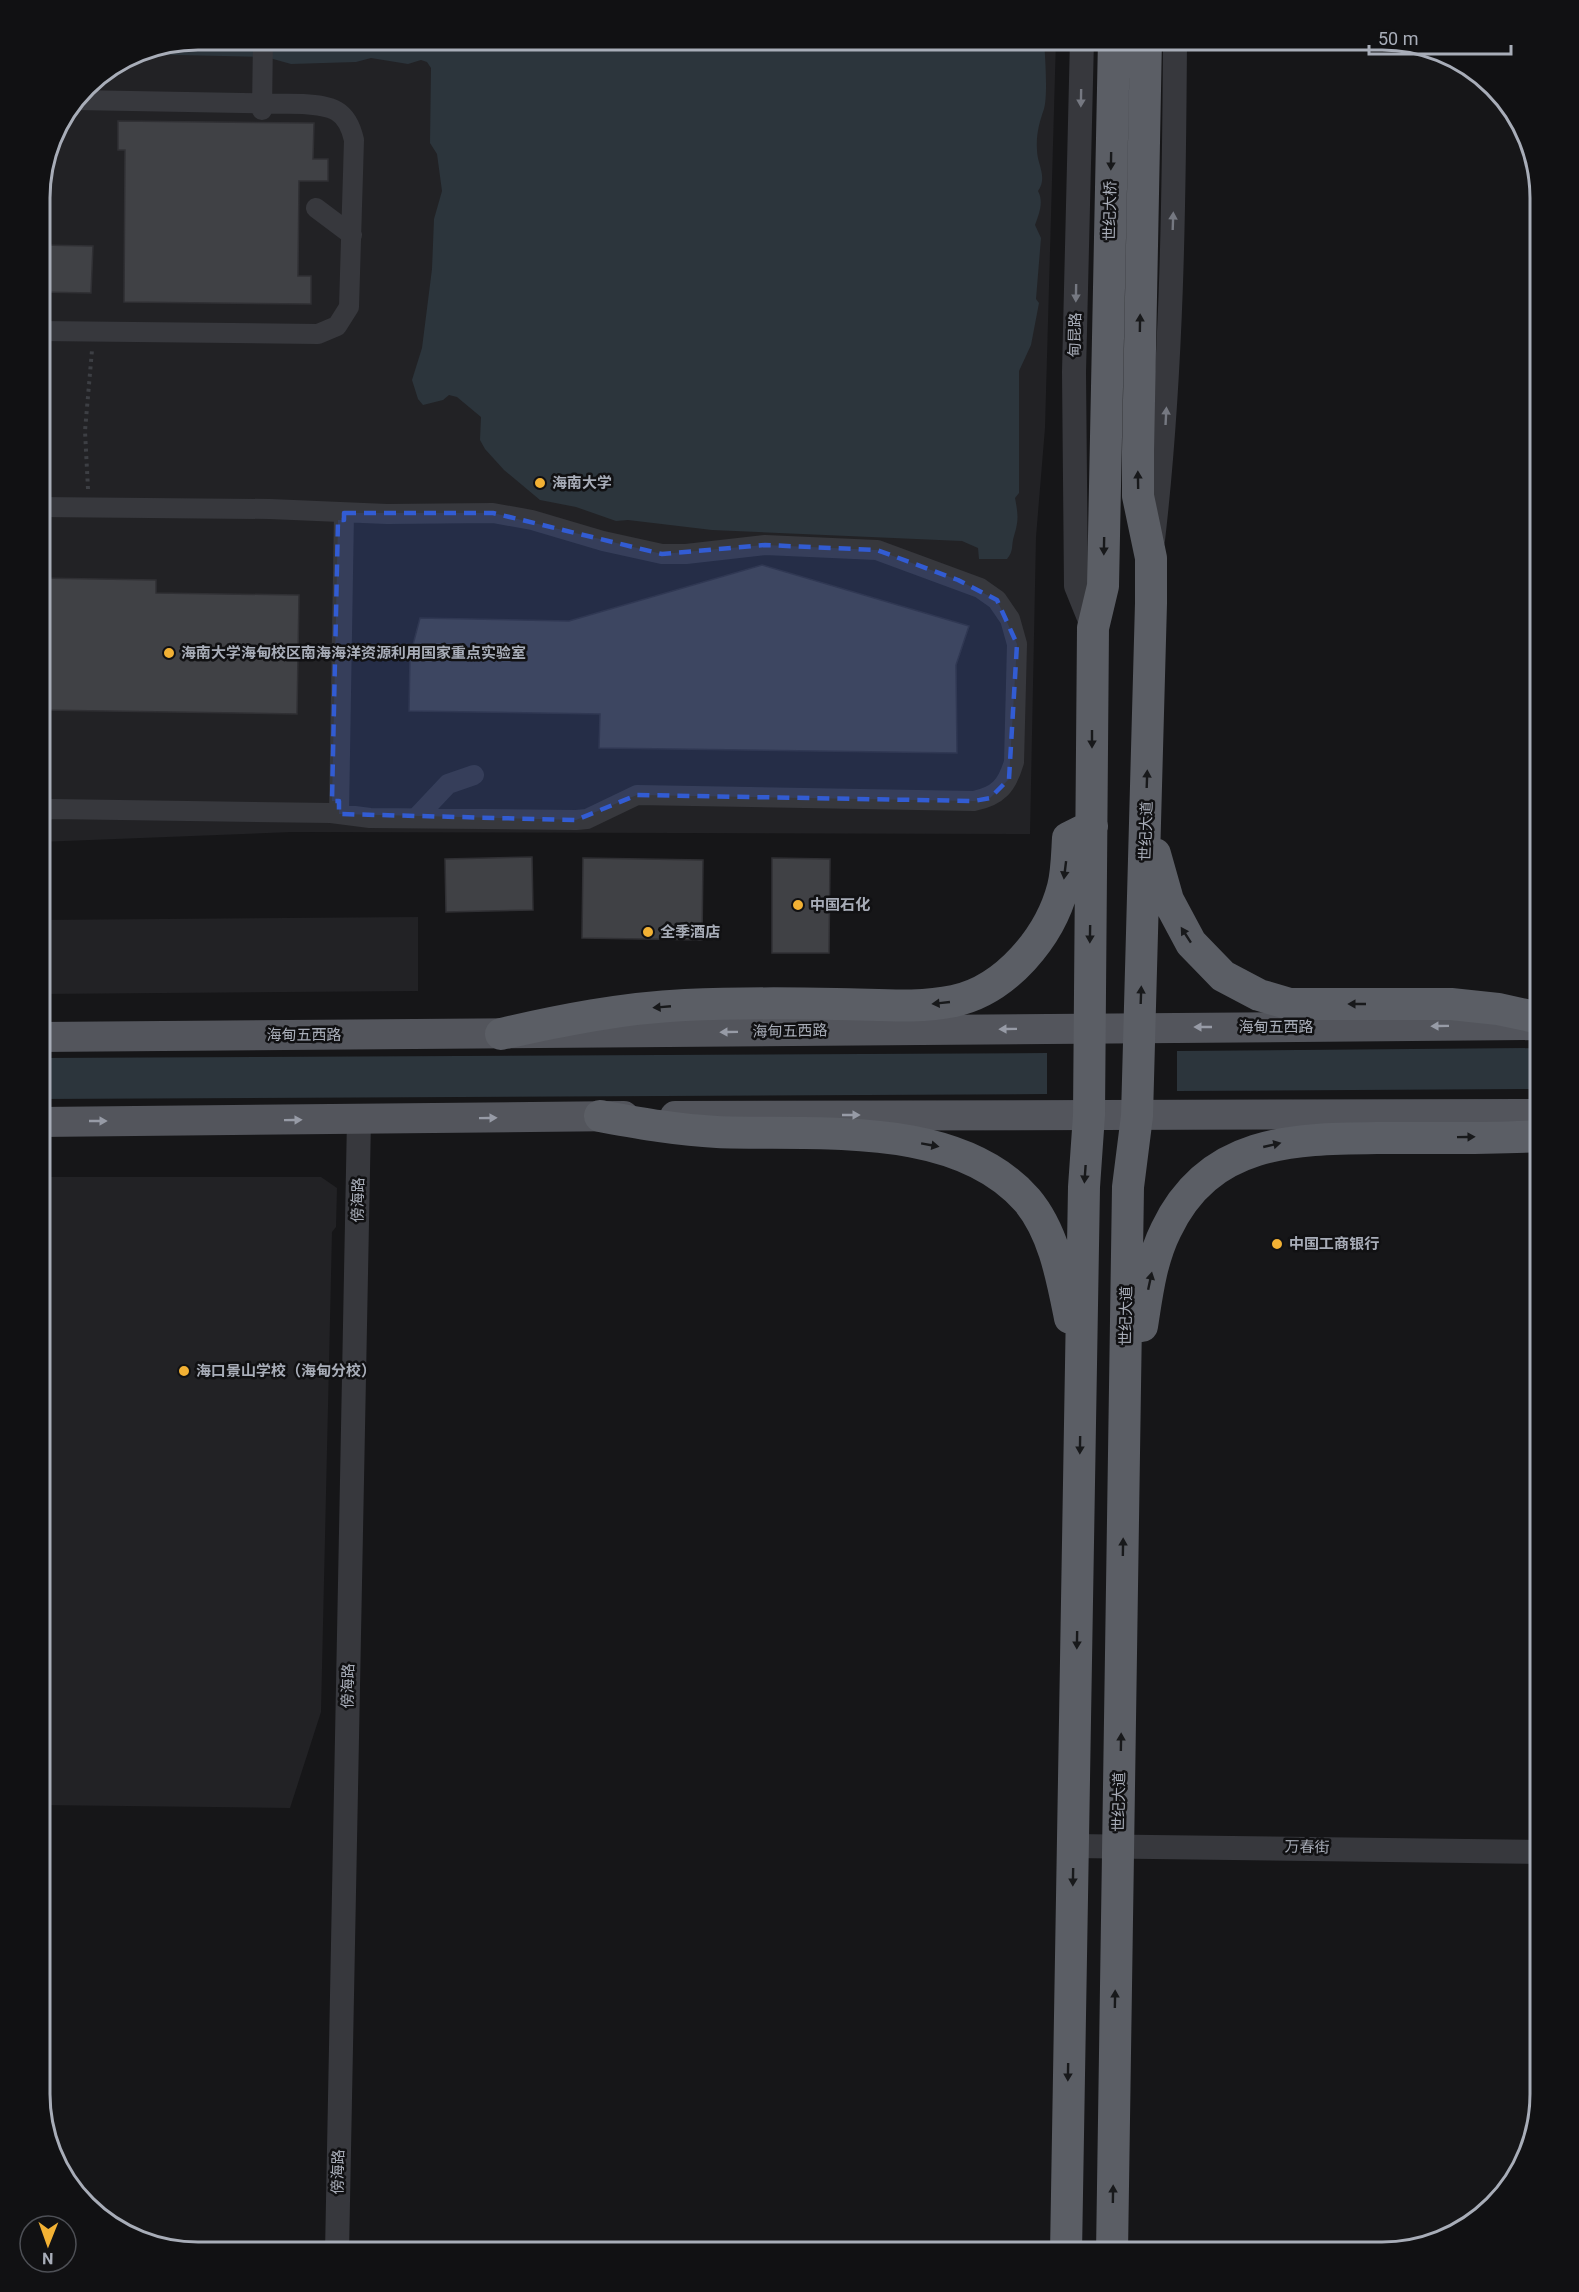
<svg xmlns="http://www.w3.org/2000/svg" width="1579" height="2292" viewBox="0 0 1579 2292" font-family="Roboto,'Noto Sans SC',sans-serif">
  <rect width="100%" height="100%" fill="#161618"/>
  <!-- built -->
  <path fill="#222225" d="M 198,39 L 1056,39 L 1045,428 L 1036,537 L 1030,834 L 292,832 L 39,842 L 39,187 L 51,137 L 86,85 L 137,51 Z
    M 418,917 L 418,991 L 39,994 L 39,920 Z
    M 39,1177 L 321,1177 L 337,1188 L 336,1227 L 332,1232 L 321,1712 L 290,1808 L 39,1805 Z"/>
  <!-- water -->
  <path fill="#2c353c" d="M 198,39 L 293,39 C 312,44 364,49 381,39 L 1044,39 C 1045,55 1048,95 1044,109 C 1039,123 1036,135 1037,150 C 1037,164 1048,177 1038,191 C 1044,202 1039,214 1035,225 L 1041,238 L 1036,299 L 1039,303 L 1031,345 L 1019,371 L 1019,493 L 1015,498 C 1018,514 1019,520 1014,536 C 1011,545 1014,551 1007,559 L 979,559 L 978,548 L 962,541 L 712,530 L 628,520 L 616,521 L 576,507 L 540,500 L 504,470 L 485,449 L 480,440 L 481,417 L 457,397 L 449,395 L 443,400 L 423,405 L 418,399 L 412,380 L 422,348 L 432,269 L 434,219 L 442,191 L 437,154 L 430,143 L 431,68 L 427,62 L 421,60 L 408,64 L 371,58 L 356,62 L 291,64 L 266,57 L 133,54 Z
    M 1540,1048 L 1540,1089 L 1177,1091 L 1177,1051 Z
    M 1047,1053 L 1047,1094 L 39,1099 L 39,1058 Z"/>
  <!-- building -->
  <path fill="#404145" stroke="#303034" stroke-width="1.5" d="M 118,121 L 314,123 L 313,159 L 328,159 L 328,181 L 299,181 L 298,276 L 311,276 L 311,304 L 124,302 L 125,150 L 118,150 Z
    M 39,245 L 93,246 L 91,293 L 39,292 Z
    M 762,565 L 969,626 L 956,665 L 957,753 L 599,748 L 600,714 L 409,711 L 410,656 L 420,618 L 569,621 Z
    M 39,578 L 156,580 L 156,593 L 299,595 L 297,714 L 39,710 Z
    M 532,857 L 533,910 L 446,912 L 445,859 Z
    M 583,858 L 703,860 L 702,940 L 582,938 Z
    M 772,858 L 830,859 L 829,953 L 772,953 Z"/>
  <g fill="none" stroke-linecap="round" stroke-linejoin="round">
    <!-- path -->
    <path stroke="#3d3f44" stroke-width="4" stroke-dasharray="3 4.5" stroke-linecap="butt" d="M 88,489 L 85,431 L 92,350"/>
    <!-- minor -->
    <path stroke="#37383d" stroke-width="20" d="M 262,110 L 263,39
      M 316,208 L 352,235
      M 39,331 L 318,334 L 337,326 L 349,307 L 354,140 C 347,109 332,106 303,104 L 76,100
      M 39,811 L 53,809 L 331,813 L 370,818 L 576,820 L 587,819 L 637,795 L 974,801 C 998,796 1007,786 1014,762 L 1017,644 L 1010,619 L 997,600 L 980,588 L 877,550 L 765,545 L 686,554 L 662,554 L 603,541 L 532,520 L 493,513 L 387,514 L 270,509 L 39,507
      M 339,814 L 344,513
      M 416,818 L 448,784 L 474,775"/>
    <!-- tertiary -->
    <path stroke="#37383d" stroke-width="24" d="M 1082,39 L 1074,372 L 1076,586 L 1093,628
      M 1153,540 C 1172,374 1174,207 1175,39
      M 1073,1846 L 1540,1852
      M 337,2253 L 359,1119"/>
    <!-- primary -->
    <path stroke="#53555c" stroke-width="30" d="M 39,1037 L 1540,1025
      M 675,1116 L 1540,1114
      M 39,1122 L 624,1116"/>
    <!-- trunk -->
    <path stroke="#5b5e65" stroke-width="32" d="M 1155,854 L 1168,900 L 1191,943 L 1223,976 L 1259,995 L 1290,1004 L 1451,1004 L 1498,1009 L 1540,1018
      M 501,1034 C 562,1020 623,1008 685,1005 C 735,1003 786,1003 836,1004 C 874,1004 916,1009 954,1001 C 1006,990 1050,937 1063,887 C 1067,871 1067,854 1068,838 L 1092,826
      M 600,1116 C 639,1123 677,1130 717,1132 C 815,1136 956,1119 1027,1200 C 1054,1232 1062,1278 1070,1318
      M 1142,1326 C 1147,1294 1151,1260 1166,1230 C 1210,1137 1297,1139 1385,1138 C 1437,1138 1489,1139 1540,1136
      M 1066,2253 L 1084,1187 L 1089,1115 L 1093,628 L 1103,586 L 1114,39
      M 1112,2253 L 1128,1187 L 1137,1116 L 1151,603 L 1151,558 L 1138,496 L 1138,452 L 1146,39"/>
  </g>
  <!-- one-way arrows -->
  <defs><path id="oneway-solid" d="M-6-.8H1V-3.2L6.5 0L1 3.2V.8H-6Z" transform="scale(1.5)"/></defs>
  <g fill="#757881">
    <use href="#oneway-solid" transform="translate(1081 98) rotate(91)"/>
    <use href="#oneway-solid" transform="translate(1173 221) rotate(-88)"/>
    <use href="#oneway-solid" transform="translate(1076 293) rotate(91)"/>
    <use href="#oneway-solid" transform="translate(1166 416) rotate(-87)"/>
  </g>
  <g fill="#18191b">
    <use href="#oneway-solid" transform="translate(1111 161) rotate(91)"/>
    <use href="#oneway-solid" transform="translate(1140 323) rotate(-89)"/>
    <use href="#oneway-solid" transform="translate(1138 480) rotate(-91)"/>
    <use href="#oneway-solid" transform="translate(1104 546) rotate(91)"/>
    <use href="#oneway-solid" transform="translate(1092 739) rotate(90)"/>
    <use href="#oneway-solid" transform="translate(1147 779) rotate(-88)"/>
    <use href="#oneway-solid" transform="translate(1065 870) rotate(97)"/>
    <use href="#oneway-solid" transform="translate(1090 934) rotate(91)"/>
    <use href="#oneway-solid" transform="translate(1186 935) rotate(-123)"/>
    <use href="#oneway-solid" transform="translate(1141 995) rotate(-88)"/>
    <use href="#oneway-solid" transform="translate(941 1003) rotate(174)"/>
    <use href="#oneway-solid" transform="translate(1357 1004) rotate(180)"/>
    <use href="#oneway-solid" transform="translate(662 1007) rotate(175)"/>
    <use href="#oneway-solid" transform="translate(1466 1137) rotate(-1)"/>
    <use href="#oneway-solid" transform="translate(930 1145) rotate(10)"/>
    <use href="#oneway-solid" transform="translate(1272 1145) rotate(-13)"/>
    <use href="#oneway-solid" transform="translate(1085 1174) rotate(94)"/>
    <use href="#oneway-solid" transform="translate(1150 1281) rotate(-78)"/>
    <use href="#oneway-solid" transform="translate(1080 1445) rotate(91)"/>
    <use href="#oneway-solid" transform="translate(1123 1547) rotate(-89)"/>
    <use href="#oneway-solid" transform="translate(1077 1640) rotate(91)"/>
    <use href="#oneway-solid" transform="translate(1121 1742) rotate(-89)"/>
    <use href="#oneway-solid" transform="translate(1073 1877) rotate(91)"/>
    <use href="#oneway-solid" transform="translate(1115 1999) rotate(-89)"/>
    <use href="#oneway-solid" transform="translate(1068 2072) rotate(91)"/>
    <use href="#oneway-solid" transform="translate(1113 2194) rotate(-89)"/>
  </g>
  <g fill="#979ba6">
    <use href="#oneway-solid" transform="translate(1440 1026) rotate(179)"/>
    <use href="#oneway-solid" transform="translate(1203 1027) rotate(180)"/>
    <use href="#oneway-solid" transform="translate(1008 1029) rotate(179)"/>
    <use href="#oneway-solid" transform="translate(729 1032) rotate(179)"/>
    <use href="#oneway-solid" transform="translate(851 1115)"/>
    <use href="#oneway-solid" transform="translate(488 1118) rotate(-1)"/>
    <use href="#oneway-solid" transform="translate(293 1120) rotate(-1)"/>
    <use href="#oneway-solid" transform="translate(98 1121)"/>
  </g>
  <!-- marked area -->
  <path fill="#325cd3" fill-opacity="0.2" stroke="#325cd3" stroke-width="4.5" stroke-dasharray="12 8" stroke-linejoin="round" d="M 344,513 L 493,513 L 662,554 L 765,545 L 877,550 L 958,580 L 997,600 L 1017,644 L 1009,779 L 990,798 L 974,801 L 637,795 L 576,820 L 339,814 L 339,801 L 332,801 L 338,520 L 344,520 Z"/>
  <!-- markers -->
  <g fill="#f2b134" stroke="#111113" stroke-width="2">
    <circle cx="540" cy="483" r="6"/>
    <circle cx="169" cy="653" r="6"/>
    <circle cx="798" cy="905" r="6"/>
    <circle cx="648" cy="932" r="6"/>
    <circle cx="1277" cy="1244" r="6"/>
    <circle cx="184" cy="1371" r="6"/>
  </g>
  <g text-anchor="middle" stroke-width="5" stroke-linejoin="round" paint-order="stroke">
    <!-- street labels -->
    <g font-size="15" fill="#a8adb8" stroke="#111113">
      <text transform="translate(1110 211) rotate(-89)" y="5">世纪大桥</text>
      <text transform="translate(1075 335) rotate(-89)" y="5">甸昆路</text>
      <text transform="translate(1146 831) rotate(-88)" y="5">世纪大道</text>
      <text x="1276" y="1032">海甸五西路</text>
      <text transform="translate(790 1031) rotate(-1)" y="5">海甸五西路</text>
      <text x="304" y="1040">海甸五西路</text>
      <text transform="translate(358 1200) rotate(-89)" y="5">傍海路</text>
      <text transform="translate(1126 1316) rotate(-89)" y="5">世纪大道</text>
      <text transform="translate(348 1686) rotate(-89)" y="5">傍海路</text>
      <text transform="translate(1119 1802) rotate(-89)" y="5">世纪大道</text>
      <text transform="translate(1307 1847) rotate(1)" y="5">万春街</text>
      <text transform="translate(338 2172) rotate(-89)" y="5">傍海路</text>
    </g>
    <!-- poi labels -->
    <g font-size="15" font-weight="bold" fill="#a8adb8" stroke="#111113" text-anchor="start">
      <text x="552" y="488">海南大学</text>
      <text x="181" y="658">海南大学海甸校区南海海洋资源利用国家重点实验室</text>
      <text x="810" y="910">中国石化</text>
      <text x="660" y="937">全季酒店</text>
      <text x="1289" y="1249">中国工商银行</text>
      <text x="196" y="1376">海口景山学校（海甸分校）</text>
    </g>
  </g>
  <!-- crop -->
  <path d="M0 0H1579V2292H0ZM198 50H1382A148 148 0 0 1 1530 198V2094A148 148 0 0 1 1382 2242H198A148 148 0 0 1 50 2094V198A148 148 0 0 1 198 50Z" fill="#111113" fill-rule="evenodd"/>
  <path fill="none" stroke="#a8adb8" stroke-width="3" d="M198 50H1382A148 148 0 0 1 1530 198V2094A148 148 0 0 1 1382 2242H198A148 148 0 0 1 50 2094V198A148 148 0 0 1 198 50Z"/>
  <!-- north arrow -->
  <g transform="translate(48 2244) rotate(181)"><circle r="28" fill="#111113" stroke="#4d4f55" stroke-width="1.5"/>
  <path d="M0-4.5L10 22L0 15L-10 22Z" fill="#f2b134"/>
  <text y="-9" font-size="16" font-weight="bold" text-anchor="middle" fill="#a8adb8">N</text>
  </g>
  <!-- scale -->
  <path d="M1369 45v9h142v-9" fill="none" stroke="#a8adb8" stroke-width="3"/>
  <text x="1378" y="45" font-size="18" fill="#a8adb8" stroke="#111113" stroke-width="4.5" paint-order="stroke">50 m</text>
</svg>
